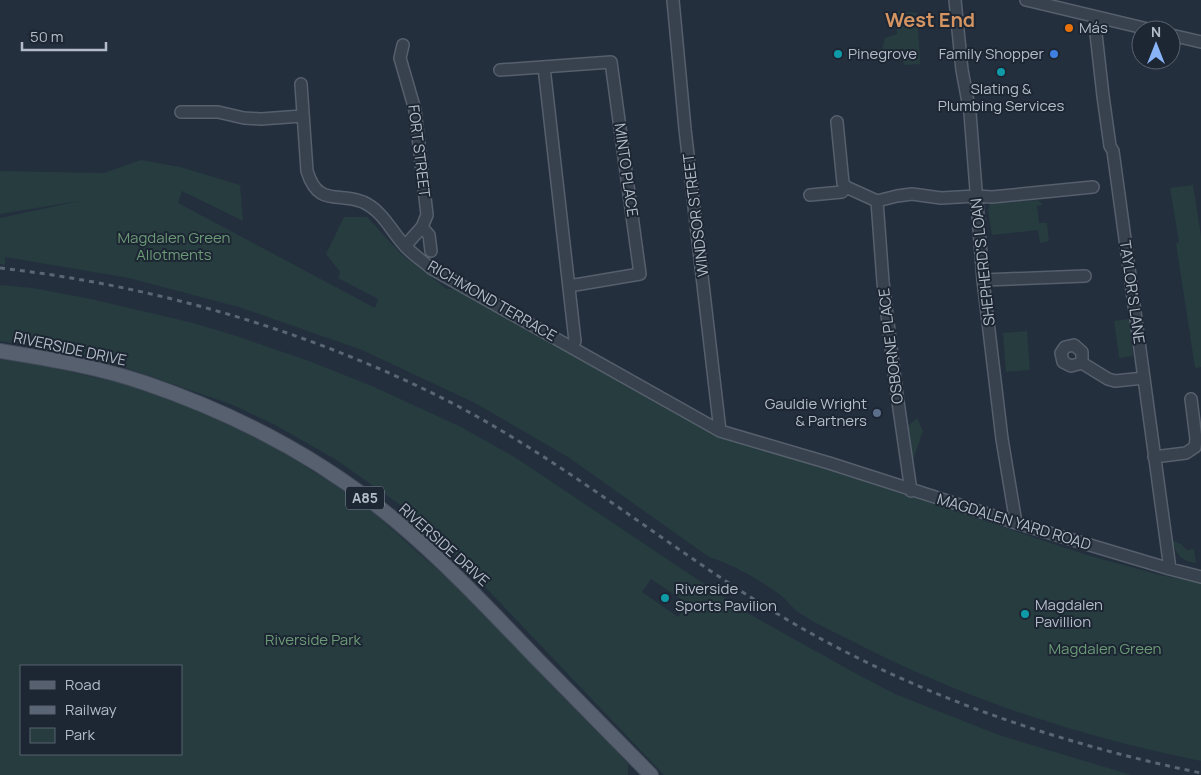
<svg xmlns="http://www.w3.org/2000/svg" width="1201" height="775" viewBox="0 0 1201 775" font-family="Manrope,sans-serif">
  <rect width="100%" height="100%" fill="#242f3e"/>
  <!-- green -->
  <path fill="#263c3f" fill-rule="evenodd" d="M 896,11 L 918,13 C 917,31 920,46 920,64 L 904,65 L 900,52 L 881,53 L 885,38 L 897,34 Z
    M 141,160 L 180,167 L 240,185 L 243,221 L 182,191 L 178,203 L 375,308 L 378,299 L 338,278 L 340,272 L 326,254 L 344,217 L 367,217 L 402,255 L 447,289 L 463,289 L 717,432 L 1087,555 L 1160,575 L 1201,583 L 1201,761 C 1080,737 961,698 852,641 C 834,632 814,623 798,612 C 791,607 786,599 779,594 C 758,579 734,565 709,557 L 568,457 L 475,403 L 362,350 L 242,308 L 129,278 L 5,257 L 5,265 L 0,264 L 0,218 L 79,201 L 0,214 L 0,171 L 104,173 Z
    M 1193,185 L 1201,236 L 1201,367 L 1195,368 L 1176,243 L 1179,242 L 1170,188 Z
    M 1038,200 L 1043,205 L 1037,206 L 1039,223 L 1047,223 L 1049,241 L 1040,243 L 1038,230 L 992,235 L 988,210 L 990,204 Z
    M 0,285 L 33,288 L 91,299 L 193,323 L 233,335 L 309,361 L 372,386 L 461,427 L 516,458 L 749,614 L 855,673 L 895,694 L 999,735 L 1131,775 L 664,775 L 466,567 L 399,504 L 335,459 L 275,425 L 233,405 L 132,370 L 61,351 L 0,341 ZM 651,579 L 688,604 L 678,617 L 642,592 Z
    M 1129,319 L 1133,356 L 1119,358 L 1114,321 Z
    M 1027,331 L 1030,370 L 1006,372 L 1003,333 Z
    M 0,359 L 46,366 L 132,386 L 202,412 L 261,439 L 337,486 L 376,515 L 469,598 L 560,694 L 606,739 L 628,764 L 628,775 L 0,775 ZM 21,666 L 181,666 L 181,754 L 21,754 Z
    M 917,418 L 923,431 L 913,460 L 908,426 Z
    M 1173,541 L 1181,544 L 1187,550 L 1194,549 L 1196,563 C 1182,561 1175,555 1173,541 Z"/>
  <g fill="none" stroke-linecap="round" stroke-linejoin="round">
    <defs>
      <path id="minor" d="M 673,0 L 685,129 L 720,431
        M 955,0 L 962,70 L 970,113 L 983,280 L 1002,439 L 1016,523
        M 1026,0 L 1152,30
        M 1094,16 L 1103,96 L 1110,146 L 1113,151 L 1170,569
        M 1171,35 L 1201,42
        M 403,45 L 400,58 L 415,110 L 427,215 L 422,227 L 405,246
        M 544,67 L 575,341 L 572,347
        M 500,70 L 611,62 L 640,274 L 569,286
        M 301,84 L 307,171 C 318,207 337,192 363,202 C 383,211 391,231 405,246 C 413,255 423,261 432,269 L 720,431 L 829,463 L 1016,523 L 1170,569 L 1201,577
        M 181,112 L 218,112 L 244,118 L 261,119 L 302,116
        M 837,122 L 843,183 L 846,187 L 877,201 L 897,196 L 912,194 L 941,198 L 976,196 L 992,197 L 1093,187
        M 810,195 L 842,192 L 846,187
        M 877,201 L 883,282 L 896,388 L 911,491
        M 422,227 L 429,235 L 431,251
        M 983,280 L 1085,276
        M 1074,345 L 1082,352 L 1082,363 L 1071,366 L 1063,362 L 1061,353 L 1065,347 Z
        M 1082,363 L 1108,379 L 1115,381 L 1144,378
        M 1154,457 L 1186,453 L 1195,447 L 1196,439 L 1191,399"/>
      <path id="major" d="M 0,351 C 49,359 98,367 145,383 C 236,414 322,459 396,521 C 446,563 491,611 536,658 C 574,697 613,736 651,775"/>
    </defs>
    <!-- minor casing -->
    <use href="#minor" stroke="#565f6c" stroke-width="14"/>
    <!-- major casing -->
    <use href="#major" stroke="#414a57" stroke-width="16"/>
    <!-- minor -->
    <use href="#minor" stroke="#38414e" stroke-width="11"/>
    <!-- major -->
    <use href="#major" stroke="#56606e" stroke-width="14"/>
    <!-- rail -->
    <path stroke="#5a6575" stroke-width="3" stroke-dasharray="5 5" stroke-linecap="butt" d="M 0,268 C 149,285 296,327 430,392 C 554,452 659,542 776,613 C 906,692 1052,742 1201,773"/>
  </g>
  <!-- markers -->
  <circle fill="#e8710a" stroke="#1d2633" stroke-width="2" cx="1069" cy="28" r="5"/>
  <g fill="#0f9aa8" stroke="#1d2633" stroke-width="2">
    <circle cx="838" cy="54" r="5"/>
    <circle cx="1001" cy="72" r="5"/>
    <circle cx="665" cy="598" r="5"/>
    <circle cx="1025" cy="614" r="5"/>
  </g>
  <circle fill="#3f7fe0" stroke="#1d2633" stroke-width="2" cx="1054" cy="54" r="5"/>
  <circle fill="#5c6f8a" stroke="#1d2633" stroke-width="2" cx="877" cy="413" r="5"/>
  <g text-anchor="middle" stroke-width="4" stroke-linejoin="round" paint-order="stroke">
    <!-- shield labels -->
    <rect fill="#1d2633" stroke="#878f9c" stroke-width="1" x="346" y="486.5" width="38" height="23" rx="4"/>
    <g font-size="14" font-weight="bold" fill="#b4bcc9">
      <text x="365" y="503">A85</text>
    </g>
    <!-- poi labels -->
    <g font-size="15" fill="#b4bcc9" stroke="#1d2633" text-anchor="start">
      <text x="1079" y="33">Más</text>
      <text x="848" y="59">Pinegrove</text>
      <text x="1044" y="59" text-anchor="end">Family Shopper</text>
      <text x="1001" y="94" text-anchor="middle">Slating &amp;<tspan x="1001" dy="17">Plumbing Services</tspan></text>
      <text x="867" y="409" text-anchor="end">Gauldie Wright<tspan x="867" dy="17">&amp; Partners</tspan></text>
      <text x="675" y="594">Riverside<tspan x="675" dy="17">Sports Pavilion</tspan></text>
      <text x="1035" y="610">Magdalen<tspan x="1035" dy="17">Pavillion</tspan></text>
    </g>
    <!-- street labels -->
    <g font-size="15" fill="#b4bcc9" stroke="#1d2633">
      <text transform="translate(419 151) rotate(83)" y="5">FORT STREET</text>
      <text transform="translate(626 170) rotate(82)" y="5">MINTO PLACE</text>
      <text transform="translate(696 215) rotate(-97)" y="5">WINDSOR STREET</text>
      <text transform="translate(983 262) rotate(-96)" y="5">SHEPHERD'S LOAN</text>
      <text transform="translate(1132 292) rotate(82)" y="5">TAYLOR'S LANE</text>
      <text transform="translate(492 301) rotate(30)" y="5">RICHMOND TERRACE</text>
      <text transform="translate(891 346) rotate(-97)" y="5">OSBORNE PLACE</text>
      <text transform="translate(70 349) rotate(12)" y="5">RIVERSIDE DRIVE</text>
      <text transform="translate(1014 522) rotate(17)" y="5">MAGDALEN YARD ROAD</text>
      <text transform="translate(444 545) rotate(42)" y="5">RIVERSIDE DRIVE</text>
    </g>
    <!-- park labels -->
    <g font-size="15" fill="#6b9a76" stroke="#1d2633">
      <text x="174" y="243">Magdalen Green<tspan x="174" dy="17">Allotments</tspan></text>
      <text x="313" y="645">Riverside Park</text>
      <text x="1105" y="654">Magdalen Green</text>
    </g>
    <!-- district labels -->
    <g font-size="20" font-weight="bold" fill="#d59563" stroke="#1d2633">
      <text x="930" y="27">West End</text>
    </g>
  </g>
  <!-- legend -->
  <rect x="20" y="665" width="162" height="90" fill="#1d2633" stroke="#59626f"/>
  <rect x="30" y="681" width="25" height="8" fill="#56606e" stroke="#59626f"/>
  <text x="65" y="690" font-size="15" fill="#b4bcc9">Road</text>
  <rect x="30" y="706" width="25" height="8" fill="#5a6575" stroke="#59626f"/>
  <text x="65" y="715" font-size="15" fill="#b4bcc9">Railway</text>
  <rect x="30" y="728" width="25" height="15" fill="#263c3f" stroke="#59626f"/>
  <text x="65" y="740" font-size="15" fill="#b4bcc9">Park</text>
  <!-- north arrow -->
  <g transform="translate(1156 45)"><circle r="24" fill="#1d2633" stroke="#59626f"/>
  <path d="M0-4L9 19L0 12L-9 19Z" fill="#8ab4f8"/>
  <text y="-8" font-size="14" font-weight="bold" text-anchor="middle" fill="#b4bcc9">N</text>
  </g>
  <!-- scale -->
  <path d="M22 42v8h84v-8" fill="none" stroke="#b4bcc9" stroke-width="2.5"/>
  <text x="30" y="42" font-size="15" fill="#b4bcc9" stroke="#1d2633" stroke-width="4" paint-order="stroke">50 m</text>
</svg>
